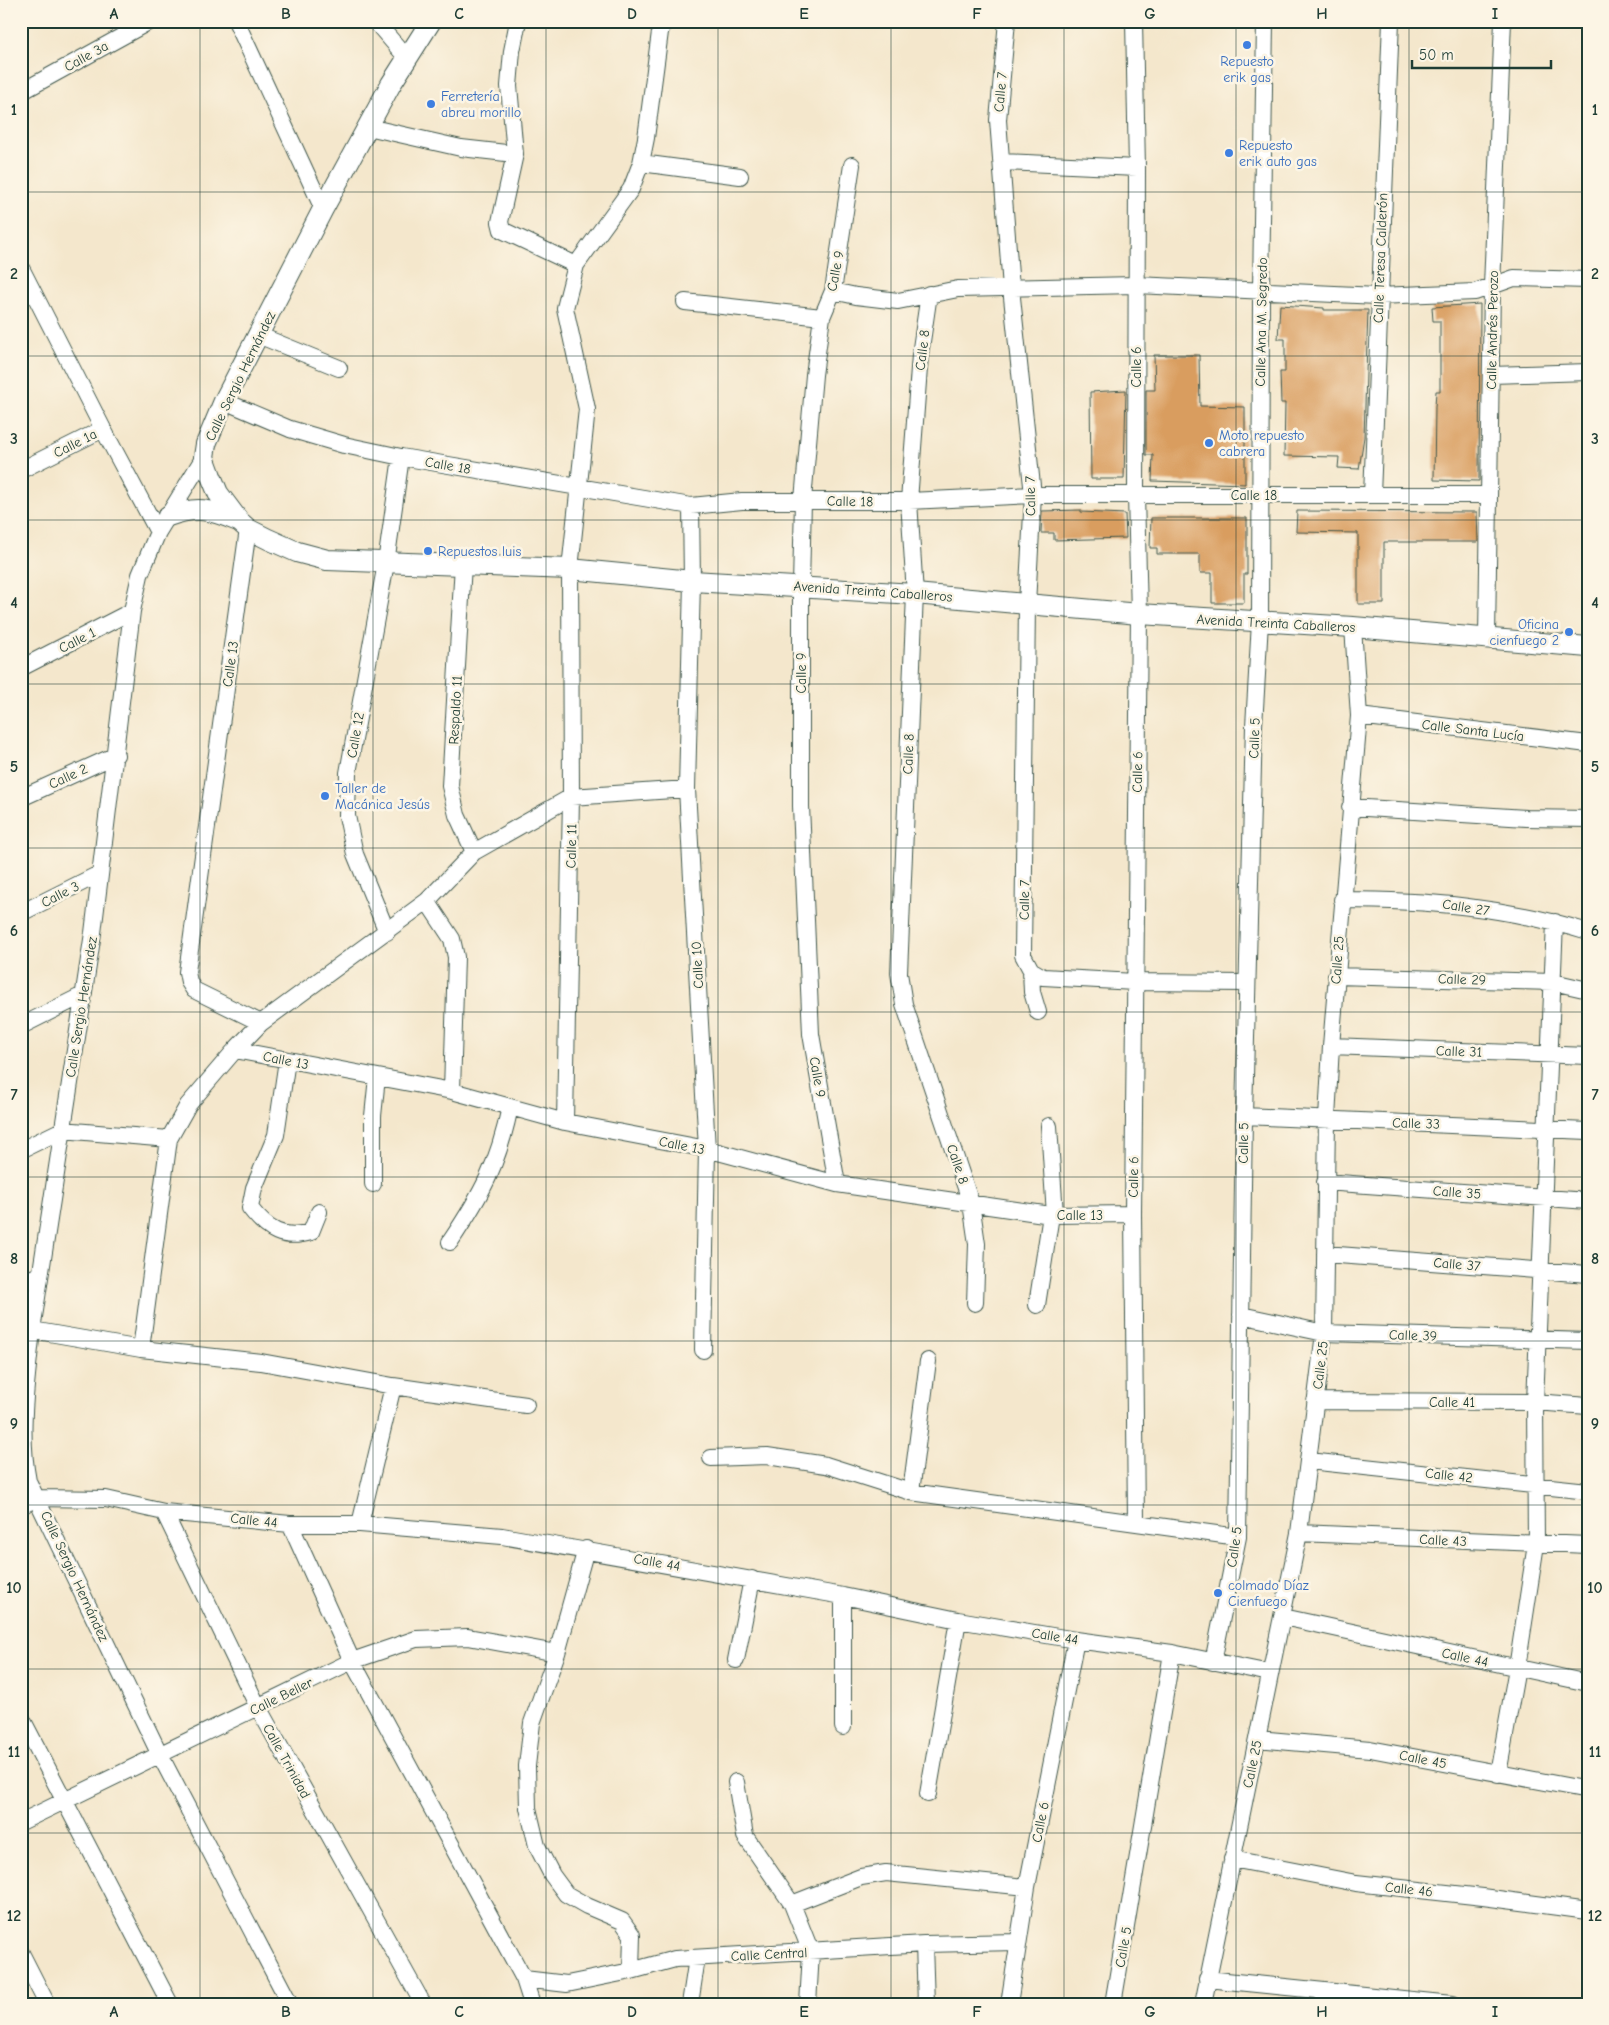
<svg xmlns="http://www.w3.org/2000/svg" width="1609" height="2025" viewBox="0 0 1609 2025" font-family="'Comic Neue',sans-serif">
  <rect width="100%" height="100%" fill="#fcf5e5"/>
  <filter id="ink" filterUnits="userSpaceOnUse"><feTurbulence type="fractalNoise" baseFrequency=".02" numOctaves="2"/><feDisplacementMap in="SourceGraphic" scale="10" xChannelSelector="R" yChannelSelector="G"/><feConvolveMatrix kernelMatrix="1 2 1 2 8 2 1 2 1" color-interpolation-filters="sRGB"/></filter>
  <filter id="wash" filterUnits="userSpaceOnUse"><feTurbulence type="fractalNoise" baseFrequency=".0096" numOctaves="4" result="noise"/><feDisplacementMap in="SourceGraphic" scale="20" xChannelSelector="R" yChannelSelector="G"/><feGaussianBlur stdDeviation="1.12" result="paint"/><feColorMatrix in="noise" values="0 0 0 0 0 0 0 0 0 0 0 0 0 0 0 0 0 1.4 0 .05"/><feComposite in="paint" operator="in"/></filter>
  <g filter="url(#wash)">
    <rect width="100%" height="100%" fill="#f4e7cc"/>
    <g id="blocks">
      <!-- building -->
      <path fill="#d99d5e" d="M 1480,304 L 1479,481 L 1434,480 L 1435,407 L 1436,391 L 1440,391 L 1440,321 L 1433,321 L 1432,307 Z
        M 1280,305 L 1324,308 L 1324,310 L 1368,310 L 1364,437 L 1359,469 L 1338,468 L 1339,457 L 1284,456 L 1285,403 L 1281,403 L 1280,372 L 1285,372 L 1285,339 L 1278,339 Z
        M 1154,355 L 1199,355 L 1200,406 L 1245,407 L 1245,484 L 1152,481 L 1153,455 L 1146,455 L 1146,390 L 1155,390 Z
        M 1126,390 L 1124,479 L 1091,479 L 1090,392 Z
        M 1081,510 L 1081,512 L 1125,514 L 1126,538 L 1054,540 L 1054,533 L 1041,533 L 1042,511 Z
        M 1297,511 L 1477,512 L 1478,542 L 1384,542 L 1384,604 L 1358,604 L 1358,533 L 1296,532 Z
        M 1151,518 L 1247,518 L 1247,574 L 1244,574 L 1244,603 L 1212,603 L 1212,573 L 1200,573 L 1200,554 L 1157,554 L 1157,548 L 1150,548 Z"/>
    </g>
  </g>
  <g filter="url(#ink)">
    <use href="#blocks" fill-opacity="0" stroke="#3f564b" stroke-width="1"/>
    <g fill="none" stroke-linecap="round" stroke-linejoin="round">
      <defs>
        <path id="minor" d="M 236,21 L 323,209
          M 375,21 L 406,57
          M 518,21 L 512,51 L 509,86 L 515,154 L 500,222 L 502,230 L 576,265
          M 1007,21 L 998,120 L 1011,288 L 1033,495 L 1027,604 L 1023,955 L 1031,970 L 1043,977 L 1135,982 L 1247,983
          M 1134,21 L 1137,168 L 1136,495 L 1139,614 L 1133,1214 L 1136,1522
          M 21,92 L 150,21
          M 368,127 L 461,148 L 515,154
          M 1002,162 L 1137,168
          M 641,163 L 740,176
          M 21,268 L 103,429 L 158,532
          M 833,291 L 856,296 L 898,301 L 958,289 L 1136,285 L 1378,296 L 1475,292 L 1514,278 L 1588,280
          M 929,294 L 920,355 L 909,501 L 915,594 L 899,973 L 904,1004 L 971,1203 L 977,1244 L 975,1303
          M 685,302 L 822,317
          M 258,335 L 339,368
          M 1491,375 L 1588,372
          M 224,401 L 290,429 L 344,445 L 401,457 L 691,506 L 742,501 L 909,501 L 1033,495 L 1488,495
          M 204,457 L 158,532 L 140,575 L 132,611 L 93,933 L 32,1330 C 27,1378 18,1432 28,1481 L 160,1755 L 290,2004
          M 21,470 L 103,429
          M 1372,495 L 1391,21
          M 691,506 L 692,581 L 687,789 L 707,1149 L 703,1350
          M 248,529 L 187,972 L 189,982 L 194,990 L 261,1023
          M 463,564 L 450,786 L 457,815 L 474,852
          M 1487,638 L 1492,286 L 1503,21
          M 21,668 L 132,611
          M 1359,716 L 1588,744
          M 21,798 L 116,755
          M 1350,807 L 1526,818 L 1588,819
          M 1342,900 C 1426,900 1507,907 1588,932
          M 427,901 L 452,939 L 456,957 L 452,1091
          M 21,913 L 99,874
          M 387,932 L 355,854 L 347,816 L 348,773 L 386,563 L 401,457
          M 1031,970 L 1032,992 L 1038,1012
          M 1336,976 L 1553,982 L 1588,990
          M 21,1026 L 83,995
          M 1331,1046 L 1588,1056
          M 235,1050 L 452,1091 L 565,1122 L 707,1149 L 837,1184 L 1051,1215 L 1133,1214
          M 287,1060 L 276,1135 L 254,1188 L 250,1208 C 268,1231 283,1240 311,1232 L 319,1212
          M 1244,1116 L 1588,1131
          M 565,1122 L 571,797 L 570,569 L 587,409 L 565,308 L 576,265 L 631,189 L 641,163 L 646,138 L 660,32 L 664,21
          M 1049,1126 L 1055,1215
          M 21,1150 L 62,1130 L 169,1139
          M 1325,1182 L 1588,1201
          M 373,1184 L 373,1116 L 377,1077
          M 837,1184 L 811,1034 L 801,806 L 801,586 L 803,500 L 814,375 L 822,317 L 833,291 L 852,165
          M 450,1242 C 482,1194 498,1165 510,1107
          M 1325,1254 L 1588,1274
          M 21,1283 L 39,1275
          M 1037,1305 L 1051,1215
          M 1241,1315 L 1324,1333 L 1588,1341
          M 32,1330 L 141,1349 L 261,1362 L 393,1386 L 526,1405
          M 141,1349 L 169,1139 L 188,1105 L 235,1050 L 261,1023 L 427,901 L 474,852 L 571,797 L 687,789
          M 1315,1401 L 1535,1402 L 1588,1406
          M 711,1458 L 767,1456 L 826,1465 L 911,1492 L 1238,1537
          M 1309,1461 L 1588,1491
          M 911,1492 L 928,1361
          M 21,1506 L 37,1498 L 106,1499 L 164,1512 L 290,1524 L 360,1524 L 502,1536 L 843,1596 L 958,1620 L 1076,1640 L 1172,1653 L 1270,1673
          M 164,1512 L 258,1707 L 423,2004
          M 290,1524 L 352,1661 L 524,1979 L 532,2004
          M 360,1524 L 393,1386
          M 1299,1533 L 1588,1545
          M 586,1549 L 557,1653 L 532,1723 L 527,1766 L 528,1808 L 537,1846 L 552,1875 L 566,1894 L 587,1906 L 622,1921 L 632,1935 L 631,1971
          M 1283,1617 L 1588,1683
          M 736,1660 L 752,1579
          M 1213,1662 L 1238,1537 L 1244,1116 L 1254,726 L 1260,622 L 1261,290 L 1265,21
          M 21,1717 L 170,2004
          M 843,1727 L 843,1596
          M 1257,1739 L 1370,1749 L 1588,1790
          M 1498,1774 L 1517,1668 L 1536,1544 L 1535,1402 L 1555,922
          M 736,1782 L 745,1836 L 792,1904 L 811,1952 L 808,2004
          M 928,1794 L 958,1620
          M 21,1822 L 352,1661 L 416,1639 L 468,1637 L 557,1653
          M 1232,1859 L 1356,1883 L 1483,1897 L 1588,1911
          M 792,1904 L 861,1877 L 886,1873 L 1027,1887
          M 924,1944 L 926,2004
          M 21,1953 L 47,2004
          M 524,1979 L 567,1984 L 631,1971 L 675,1959 L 924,1944 L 1017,1942
          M 1207,1979 L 1452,2004
          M 690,2004 L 697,1958
          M 1009,2004 L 1027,1887 L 1076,1640
          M 1113,2004 L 1172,1653
          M 1203,2004 L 1299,1533 L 1324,1333 L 1327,1119 L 1331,1046 L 1359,716 L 1353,627"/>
        <path id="tertiary" d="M 431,21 L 391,84 L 323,209 L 224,401 L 206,444 L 204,457 L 211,476 L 218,493 L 239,521 L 248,529 L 268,539 L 297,552 L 327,560 L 570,569 L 692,581 L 915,594 L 1139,614 L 1353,627 L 1588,647
          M 168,516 C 197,506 210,509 238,521"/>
      </defs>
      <!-- minor casing -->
      <use href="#minor" stroke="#3f564b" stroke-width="18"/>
      <!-- tertiary casing -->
      <use href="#tertiary" stroke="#3f564b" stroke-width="22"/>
      <!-- minor -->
      <use href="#minor" stroke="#fff" stroke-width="16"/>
      <!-- tertiary -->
      <use href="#tertiary" stroke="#fff" stroke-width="20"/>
    </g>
  </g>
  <!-- grid -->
  <path fill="none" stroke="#1f3d34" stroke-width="1" stroke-opacity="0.55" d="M 200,21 L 200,2004M 373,21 L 373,2004M 546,21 L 546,2004M 718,21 L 718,2004M 891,21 L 891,2004M 1064,21 L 1064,2004M 1236,21 L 1236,2004M 1409,21 L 1409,2004M 21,192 L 1588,192M 21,356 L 1588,356M 21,520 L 1588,520M 21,684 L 1588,684M 21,848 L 1588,848M 21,1012 L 1588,1012M 21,1177 L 1588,1177M 21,1341 L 1588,1341M 21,1505 L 1588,1505M 21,1669 L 1588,1669M 21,1833 L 1588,1833"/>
  <!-- markers -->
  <g fill="#3f7fe0" stroke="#fcf5e5" stroke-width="2">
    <circle cx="1247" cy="45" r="5"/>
    <circle cx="431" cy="104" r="5"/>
    <circle cx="1229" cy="153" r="5"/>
    <circle cx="1209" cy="443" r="5"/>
    <circle cx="428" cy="551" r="5"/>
    <circle cx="1569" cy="632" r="5"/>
    <circle cx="325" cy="796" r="5"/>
    <circle cx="1218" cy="1593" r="5"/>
  </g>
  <g text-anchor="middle" stroke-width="5" stroke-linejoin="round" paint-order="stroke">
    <!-- street labels -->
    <g font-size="14" fill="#1f3d34" stroke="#fcf5e5">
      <text transform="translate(86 56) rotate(-29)" y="5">Calle 3a</text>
      <text transform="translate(1000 92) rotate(-85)" y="5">Calle 7</text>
      <text transform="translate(1380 258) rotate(-88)" y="5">Calle Teresa Calderón</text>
      <text transform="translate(835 271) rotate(-79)" y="5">Calle 9</text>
      <text transform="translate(1261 322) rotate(-89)" y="5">Calle Ana M. Segredo</text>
      <text transform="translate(1492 330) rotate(-89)" y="5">Calle Andrés Perozo</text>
      <text transform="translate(922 350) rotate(-83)" y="5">Calle 8</text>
      <text transform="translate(1136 367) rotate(-90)" y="5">Calle 6</text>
      <text transform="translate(240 376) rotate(-64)" y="5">Calle Sergio Hernández</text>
      <text transform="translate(75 443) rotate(-27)" y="5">Calle 1a</text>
      <text transform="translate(448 465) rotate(10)" y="5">Calle 18</text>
      <text x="1254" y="500">Calle 18</text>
      <text transform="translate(1030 496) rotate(-91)" y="5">Calle 7</text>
      <text transform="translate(850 501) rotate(1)" y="5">Calle 18</text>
      <text transform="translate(873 591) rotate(4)" y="5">Avenida Treinta Caballeros</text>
      <text transform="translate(1276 623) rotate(3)" y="5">Avenida Treinta Caballeros</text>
      <text transform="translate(77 640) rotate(-27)" y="5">Calle 1</text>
      <text transform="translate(230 664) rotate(-82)" y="5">Calle 13</text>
      <text transform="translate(801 673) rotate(-90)" y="5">Calle 9</text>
      <text transform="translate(455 710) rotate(-87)" y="5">Respaldo 11</text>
      <text transform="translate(1473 730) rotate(7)" y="5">Calle Santa Lucía</text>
      <text transform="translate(355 735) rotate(-80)" y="5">Calle 12</text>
      <text transform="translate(1254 738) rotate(-88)" y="5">Calle 5</text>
      <text transform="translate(908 754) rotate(-88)" y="5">Calle 8</text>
      <text transform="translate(1137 772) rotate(-89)" y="5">Calle 6</text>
      <text transform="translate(68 776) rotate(-25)" y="5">Calle 2</text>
      <text transform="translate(571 846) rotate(-89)" y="5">Calle 11</text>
      <text transform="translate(60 894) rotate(-27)" y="5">Calle 3</text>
      <text transform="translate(1024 900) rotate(-89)" y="5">Calle 7</text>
      <text transform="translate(1466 907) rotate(9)" y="5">Calle 27</text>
      <text transform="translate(1337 960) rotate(-86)" y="5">Calle 25</text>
      <text transform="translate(697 965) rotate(-93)" y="5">Calle 10</text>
      <text transform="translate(1462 979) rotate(2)" y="5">Calle 29</text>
      <text transform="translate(81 1007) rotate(-81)" y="5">Calle Sergio Hernández</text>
      <text transform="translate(1459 1051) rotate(2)" y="5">Calle 31</text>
      <text transform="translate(286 1060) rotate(11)" y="5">Calle 13</text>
      <text transform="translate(818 1077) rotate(80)" y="5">Calle 9</text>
      <text transform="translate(1416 1123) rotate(2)" y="5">Calle 33</text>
      <text transform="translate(1243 1143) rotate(-89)" y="5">Calle 5</text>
      <text transform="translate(682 1145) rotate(11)" y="5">Calle 13</text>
      <text transform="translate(958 1164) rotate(71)" y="5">Calle 8</text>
      <text transform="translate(1133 1177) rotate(-89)" y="5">Calle 6</text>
      <text transform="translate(1457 1192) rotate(4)" y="5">Calle 35</text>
      <text x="1080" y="1220">Calle 13</text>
      <text transform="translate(1457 1264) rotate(5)" y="5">Calle 37</text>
      <text transform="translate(1413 1335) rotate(2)" y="5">Calle 39</text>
      <text transform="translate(1320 1365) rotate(-83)" y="5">Calle 25</text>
      <text x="1452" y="1407">Calle 41</text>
      <text transform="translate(1449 1475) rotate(6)" y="5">Calle 42</text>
      <text transform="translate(254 1520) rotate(6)" y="5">Calle 44</text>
      <text transform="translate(1443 1540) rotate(3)" y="5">Calle 43</text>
      <text transform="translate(1234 1547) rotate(-82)" y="5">Calle 5</text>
      <text transform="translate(657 1562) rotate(10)" y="5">Calle 44</text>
      <text transform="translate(75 1576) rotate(65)" y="5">Calle Sergio Hernández</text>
      <text transform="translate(1055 1636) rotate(9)" y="5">Calle 44</text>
      <text transform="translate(1465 1657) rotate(12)" y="5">Calle 44</text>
      <text transform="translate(281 1696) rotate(-26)" y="5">Calle Beller</text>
      <text transform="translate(1423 1759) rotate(11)" y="5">Calle 45</text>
      <text transform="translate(287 1761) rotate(61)" y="5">Calle Trinidad</text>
      <text transform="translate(1252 1764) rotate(-78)" y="5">Calle 25</text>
      <text transform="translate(1040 1822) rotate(-79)" y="5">Calle 6</text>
      <text transform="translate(1409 1889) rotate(6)" y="5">Calle 46</text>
      <text transform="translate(1123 1947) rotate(-80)" y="5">Calle 5</text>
      <text transform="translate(769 1954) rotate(-3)" y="5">Calle Central</text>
    </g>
    <!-- shop labels -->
    <g font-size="14" fill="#366cbe" stroke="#fcf5e5" text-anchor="start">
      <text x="1247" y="66" text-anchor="middle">Repuesto<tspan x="1247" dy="16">erik gas</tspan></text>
      <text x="441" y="101">Ferretería<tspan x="441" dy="16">abreu morillo</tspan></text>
      <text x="1239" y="150">Repuesto<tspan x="1239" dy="16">erik auto gas</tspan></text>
      <text x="1219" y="440">Moto repuesto<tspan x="1219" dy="16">cabrera</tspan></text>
      <text x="438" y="556">Repuestos luis</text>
      <text x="1559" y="629" text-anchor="end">Oficina<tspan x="1559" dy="16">cienfuego 2</tspan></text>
      <text x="335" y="793">Taller de<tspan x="335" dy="16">Macánica Jesús</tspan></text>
      <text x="1228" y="1590">colmado Díaz<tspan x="1228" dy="16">Cienfuego</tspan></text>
    </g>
  </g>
  <!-- margin -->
  <rect width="1609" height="2025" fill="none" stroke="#fcf5e5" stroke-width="55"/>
  <!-- scale -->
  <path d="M1412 60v8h139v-8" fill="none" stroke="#1f3d34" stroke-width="2.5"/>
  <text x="1419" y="60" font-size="15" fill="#1f3d34" stroke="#fcf5e5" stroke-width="4" paint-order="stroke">50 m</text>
  <rect x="28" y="28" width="1554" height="1970" fill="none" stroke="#1f3d34" stroke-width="2"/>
  <g font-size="16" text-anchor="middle" font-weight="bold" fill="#1f3d34">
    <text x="114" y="19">A</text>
    <text x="286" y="19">B</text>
    <text x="459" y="19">C</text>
    <text x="632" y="19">D</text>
    <text x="804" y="19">E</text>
    <text x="977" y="19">F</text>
    <text x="1150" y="19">G</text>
    <text x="1322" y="19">H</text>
    <text x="1495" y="19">I</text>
    <text x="14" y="115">1</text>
    <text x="1595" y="115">1</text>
    <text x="14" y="279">2</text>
    <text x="1595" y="279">2</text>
    <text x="14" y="444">3</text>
    <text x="1595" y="444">3</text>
    <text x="14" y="608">4</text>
    <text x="1595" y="608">4</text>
    <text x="14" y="772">5</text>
    <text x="1595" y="772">5</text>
    <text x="14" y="936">6</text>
    <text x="1595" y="936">6</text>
    <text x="14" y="1100">7</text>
    <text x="1595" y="1100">7</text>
    <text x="14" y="1264">8</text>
    <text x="1595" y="1264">8</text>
    <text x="14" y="1429">9</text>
    <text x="1595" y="1429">9</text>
    <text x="14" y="1593">10</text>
    <text x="1595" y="1593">10</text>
    <text x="14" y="1757">11</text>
    <text x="1595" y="1757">11</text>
    <text x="14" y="1921">12</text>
    <text x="1595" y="1921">12</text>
    <text x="114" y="2017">A</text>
    <text x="286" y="2017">B</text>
    <text x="459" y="2017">C</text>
    <text x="632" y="2017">D</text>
    <text x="804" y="2017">E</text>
    <text x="977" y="2017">F</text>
    <text x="1150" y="2017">G</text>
    <text x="1322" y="2017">H</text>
    <text x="1495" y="2017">I</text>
  </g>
</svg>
